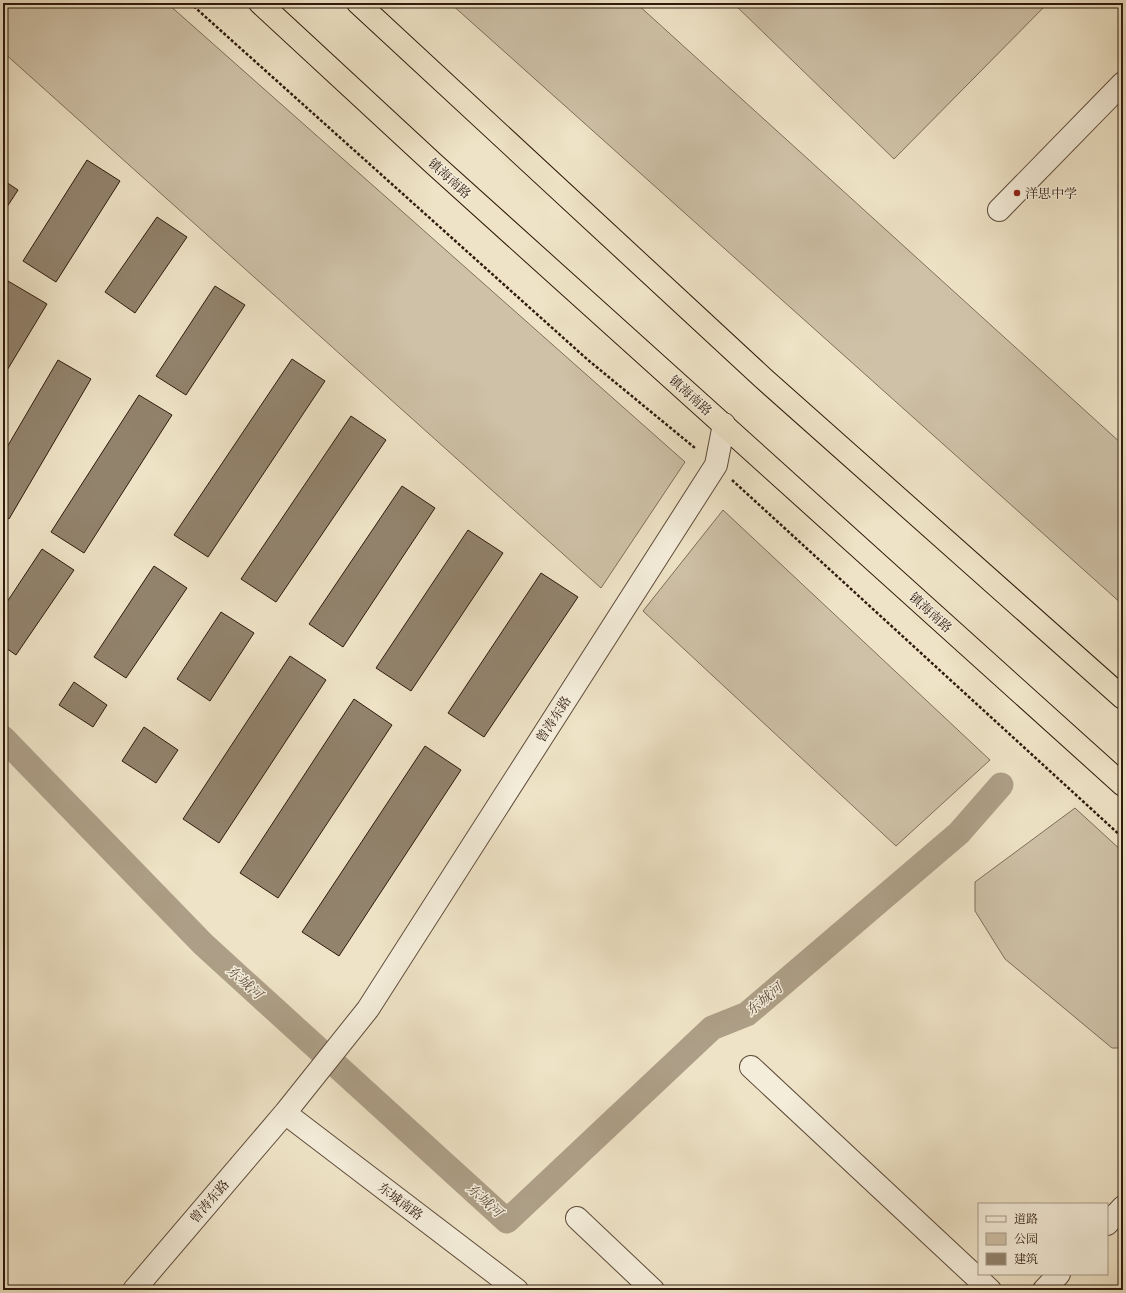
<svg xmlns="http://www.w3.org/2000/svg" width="1126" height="1293" viewBox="0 0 1126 1293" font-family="'Libre Caslon Text','Noto Serif SC',serif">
  <rect width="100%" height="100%" fill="#eee3c6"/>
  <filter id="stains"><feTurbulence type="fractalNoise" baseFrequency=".005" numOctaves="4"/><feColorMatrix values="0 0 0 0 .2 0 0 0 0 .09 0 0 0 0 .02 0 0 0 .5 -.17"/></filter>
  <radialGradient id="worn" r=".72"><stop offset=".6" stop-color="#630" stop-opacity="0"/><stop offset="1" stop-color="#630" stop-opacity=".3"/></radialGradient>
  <!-- green -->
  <path fill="#cec1a7" stroke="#7e6e5a" d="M 3,3 L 167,3 L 685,462 L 601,588 L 3,52 Z
    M 450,3 L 636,3 L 1123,445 L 1123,605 Z
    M 733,3 L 1048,3 L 894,159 Z
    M 723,510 L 990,760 L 896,846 L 643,611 Z
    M 1075,808 L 1123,852 L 1123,1048 L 1112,1048 L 1005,959 L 975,911 L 975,882 Z"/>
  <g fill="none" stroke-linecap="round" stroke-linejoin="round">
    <!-- canal -->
    <path stroke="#ad9f87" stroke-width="25" d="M 3,738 L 203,944 L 507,1221 L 712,1028 L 747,1014 L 959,833 L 1001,785"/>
  </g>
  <!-- building -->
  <path fill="#92836d" stroke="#2f1a0d" d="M 87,160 L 120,181 L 56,282 L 23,261 Z
    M 3,180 L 18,190 L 3,213 Z
    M 157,217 L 187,237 L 135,313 L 105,292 Z
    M 8,281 L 47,304 L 3,377 L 3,290 Z
    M 215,286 L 245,305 L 186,395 L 156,376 Z
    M 292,359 L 325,381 L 208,557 L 174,535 Z
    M 58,360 L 91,379 L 9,519 L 3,515 L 3,454 Z
    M 139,395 L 172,415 L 84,553 L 51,532 Z
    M 351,416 L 386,440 L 276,602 L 241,579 Z
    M 402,486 L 435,508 L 343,647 L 309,624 Z
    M 468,530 L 503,553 L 411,691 L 376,668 Z
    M 42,549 L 74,570 L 16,655 L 3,646 L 3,608 Z
    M 154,566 L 187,588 L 126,678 L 94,657 Z
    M 541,573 L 578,597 L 484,737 L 448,713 Z
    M 221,612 L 254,633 L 210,701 L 177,679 Z
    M 290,656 L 326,680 L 219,843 L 183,819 Z
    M 74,682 L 107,705 L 93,727 L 59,705 Z
    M 354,699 L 392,725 L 278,898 L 240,873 Z
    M 144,727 L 178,750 L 156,783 L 122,761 Z
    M 425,746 L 461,770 L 339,956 L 302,932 Z"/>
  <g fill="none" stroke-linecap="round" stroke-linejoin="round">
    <defs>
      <path id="minor" d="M 999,210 L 1123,83
        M 751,1067 L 990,1290
        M 285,1113 L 517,1290
        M 577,1218 L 653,1290
        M 1107,1224 L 1123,1207
        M 134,1290 L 285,1113 L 368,1009 L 716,465 L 724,424
        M 1044,1290 L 1059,1274"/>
      <path id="highway" d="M 260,3 L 434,164 L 1123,785
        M 358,3 L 763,378 L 1123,698"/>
    </defs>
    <!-- minor casing -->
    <use href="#minor" stroke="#5f4c3b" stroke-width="24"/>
    <!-- highway casing -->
    <use href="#highway" stroke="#2f1a0d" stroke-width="24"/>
    <!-- path -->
    <path stroke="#2f1a0d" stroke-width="2.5" stroke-dasharray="3 2" stroke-linecap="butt" d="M 190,3 L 588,360 L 695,448
      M 732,480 L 1123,838"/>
    <!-- minor -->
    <use href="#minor" stroke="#f4edda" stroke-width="22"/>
    <!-- highway -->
    <use href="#highway" stroke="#eee3c6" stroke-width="22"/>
  </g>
  <!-- markers -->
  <circle fill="#8f2418" stroke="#f4edda" stroke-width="1.5" cx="1017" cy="193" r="4"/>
  <g text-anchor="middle" stroke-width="3" stroke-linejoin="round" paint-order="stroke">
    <!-- street labels -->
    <g font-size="13" fill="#2f1a0d" stroke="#f4edda">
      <text transform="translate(450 178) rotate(42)" y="5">镇海南路</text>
      <text transform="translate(691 395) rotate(42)" y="5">镇海南路</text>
      <text transform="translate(931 612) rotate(42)" y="5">镇海南路</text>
      <text transform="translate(553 719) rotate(-57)" y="5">曾涛东路</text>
      <text transform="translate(209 1201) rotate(-49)" y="5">曾涛东路</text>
      <text transform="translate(401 1201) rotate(37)" y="5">东城南路</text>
    </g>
    <!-- poi labels -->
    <g font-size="13" fill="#2f1a0d" stroke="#f4edda" text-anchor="start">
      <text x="1025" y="198">洋思中学</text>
    </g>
    <!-- water labels -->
    <g font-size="14" font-style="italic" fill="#614f3e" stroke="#f4edda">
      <text transform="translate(245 982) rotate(42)" y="5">东城河</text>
      <text transform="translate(764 999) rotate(-39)" y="5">东城河</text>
      <text transform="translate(485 1200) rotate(42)" y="5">东城河</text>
    </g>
  </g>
  <!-- margin -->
  <rect width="1126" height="1293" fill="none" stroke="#eee3c6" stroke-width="16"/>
  <rect x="4" y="4" width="1118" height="1285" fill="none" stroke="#2f1a0d" stroke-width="2"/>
  <rect x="8" y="8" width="1110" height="1277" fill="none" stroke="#2f1a0d"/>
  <!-- legend -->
  <rect x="978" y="1203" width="130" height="72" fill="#f4edda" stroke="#a59988"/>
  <rect x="986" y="1216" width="20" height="6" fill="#f4edda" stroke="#a59988"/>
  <text x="1014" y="1223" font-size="12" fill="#2f1a0d">道路</text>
  <rect x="986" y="1233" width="20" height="12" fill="#cec1a7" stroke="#a59988"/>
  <text x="1014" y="1243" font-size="12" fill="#2f1a0d">公园</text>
  <rect x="986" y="1253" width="20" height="12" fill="#92836d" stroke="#a59988"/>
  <text x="1014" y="1263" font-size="12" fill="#2f1a0d">建筑</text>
  <rect width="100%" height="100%" filter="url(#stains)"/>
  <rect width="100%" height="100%" fill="url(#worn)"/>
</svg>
